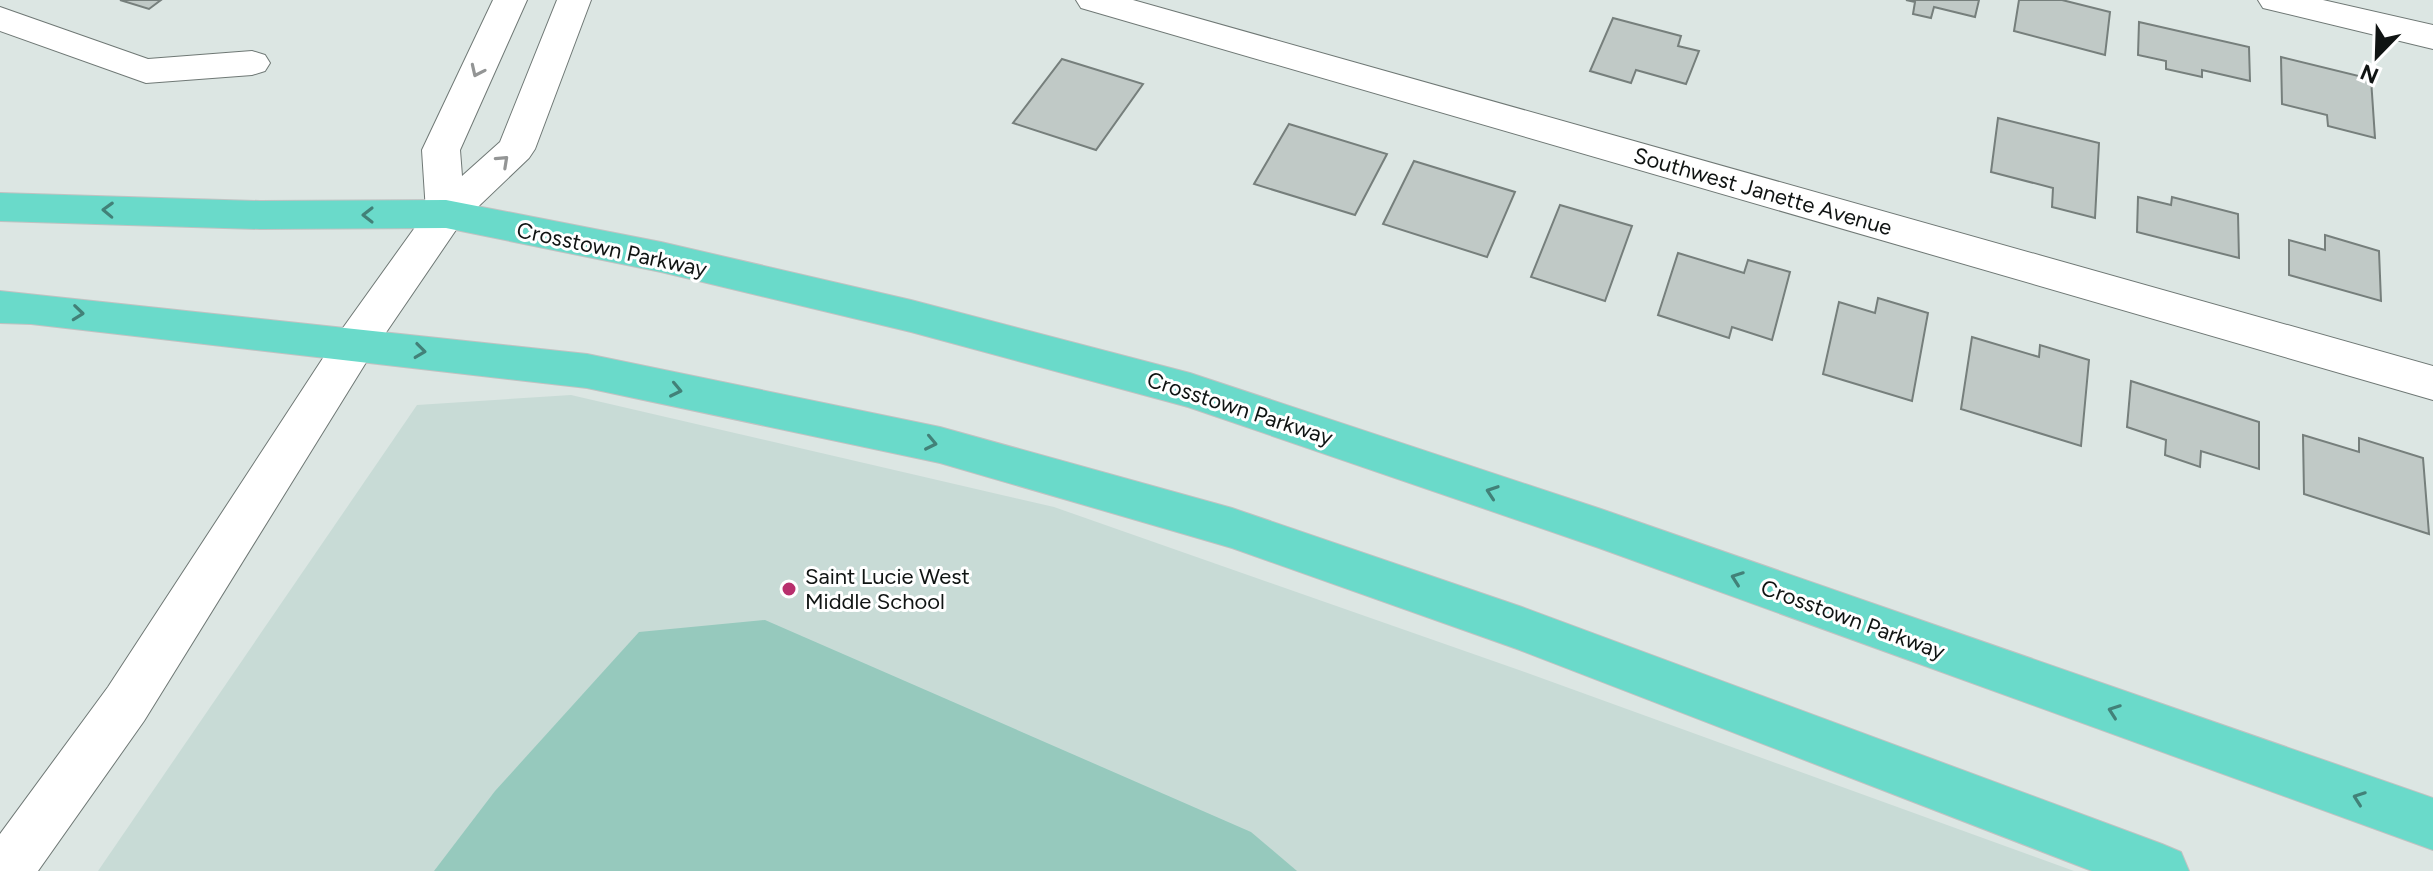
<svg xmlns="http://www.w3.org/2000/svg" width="2433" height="871" viewBox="0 0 2433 871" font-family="Figtree,sans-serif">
  <rect width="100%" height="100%" fill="#dce6e3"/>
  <!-- built -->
  <path fill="#c8dbd6" d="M 571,395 L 1054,507 L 1519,670 L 2074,871 L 98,871 L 417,405 Z"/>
  <!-- green -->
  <path fill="#96c9bd" d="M 765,620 L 1251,832 L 1297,871 L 434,871 L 495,791 L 639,632 Z"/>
  <!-- building -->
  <path fill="#c0c9c6" stroke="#767f7c" stroke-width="2" d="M 120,0 L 161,0 L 149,9 Z
    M 1906,0 L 1979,0 L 1975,17 L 1934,7 L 1931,18 L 1913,14 L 1915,2 Z
    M 2019,0 L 2062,0 L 2110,12 L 2105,55 L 2014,31 Z
    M 1613,18 L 1681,36 L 1678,46 L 1699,51 L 1686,84 L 1636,70 L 1631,83 L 1590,71 Z
    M 2139,22 L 2249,47 L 2250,81 L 2202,70 L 2202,77 L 2166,69 L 2166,61 L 2138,55 Z
    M 2281,57 L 2371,79 L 2375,138 L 2328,126 L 2327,115 L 2282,104 Z
    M 1062,59 L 1143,84 L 1096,150 L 1013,123 Z
    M 1998,118 L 2099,143 L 2095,218 L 2052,207 L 2053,188 L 1991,172 Z
    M 1289,124 L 1387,154 L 1355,215 L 1254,184 Z
    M 1414,161 L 1515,192 L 1487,257 L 1383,224 Z
    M 2138,197 L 2171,205 L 2172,197 L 2238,214 L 2239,258 L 2137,232 Z
    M 1560,205 L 1632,226 L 1605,301 L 1531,277 Z
    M 2325,235 L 2379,251 L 2381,301 L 2289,275 L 2289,240 L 2325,250 Z
    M 1678,253 L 1744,273 L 1748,260 L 1790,272 L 1772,340 L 1732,327 L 1729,338 L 1658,315 Z
    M 1878,298 L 1928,313 L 1912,401 L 1823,374 L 1839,302 L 1875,313 Z
    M 1972,337 L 2039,357 L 2040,345 L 2089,360 L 2081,446 L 1961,409 Z
    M 2131,381 L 2259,422 L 2259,469 L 2201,451 L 2200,467 L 2165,455 L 2166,440 L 2127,427 Z
    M 2303,435 L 2359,452 L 2359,438 L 2423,458 L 2429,534 L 2304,494 Z"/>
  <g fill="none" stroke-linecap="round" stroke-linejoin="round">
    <defs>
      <path id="minor" d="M 493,0 L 527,0 L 460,150 L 462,176 L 500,142 L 557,0 L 591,0 L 535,149 L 529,158 L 460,224 L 370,356 L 144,721 L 38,871 L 0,871 L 0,834 L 108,687 L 340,332 L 426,212 L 422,150 Z
        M 1076,0 L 1133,0 L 2433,366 L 2433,400 L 1081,8 Z
        M 2258,0 L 2323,0 L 2433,25 L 2433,49 L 2263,8 Z
        M 0,7 L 148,59 L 252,51 L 265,55 L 270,63 L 265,71 L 252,75 L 146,83 L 0,31 Z"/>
      <path id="major" d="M 0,193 L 260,201 L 446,200 L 661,242 L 911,300 L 1190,373 L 1601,509 L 2433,798 L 2433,850 L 1599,548 L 1188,407 L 911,332 L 661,272 L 446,228 L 260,229 L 0,221 Z
        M 0,291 L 587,354 L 940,427 L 1232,508 L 1522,607 L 2162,844 L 2181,852 L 2189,871 L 2092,871 L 1517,649 L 1232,548 L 940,463 L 587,388 L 31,324 L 0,323 Z"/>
    </defs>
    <!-- minor casing -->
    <use href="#minor" stroke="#6f7875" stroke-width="2"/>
    <!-- major casing -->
    <use href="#major" stroke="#c1c2c2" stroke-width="2"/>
    <!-- minor -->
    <use href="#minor" fill="#fff" fill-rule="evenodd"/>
    <!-- major -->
    <use href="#major" fill="#6adaca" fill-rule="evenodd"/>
  </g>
  <!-- one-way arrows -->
  <defs><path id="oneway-chevron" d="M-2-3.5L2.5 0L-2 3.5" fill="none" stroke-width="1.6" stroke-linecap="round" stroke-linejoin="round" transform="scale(2)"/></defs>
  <g stroke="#939595">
    <use href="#oneway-chevron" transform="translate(477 71) rotate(115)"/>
    <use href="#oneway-chevron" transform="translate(503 161) rotate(-43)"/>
  </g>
  <g stroke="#428178">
    <use href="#oneway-chevron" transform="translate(108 210) rotate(-178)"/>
    <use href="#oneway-chevron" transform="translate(368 215) rotate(180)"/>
    <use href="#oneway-chevron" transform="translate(78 313) rotate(6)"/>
    <use href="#oneway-chevron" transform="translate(420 351) rotate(7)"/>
    <use href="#oneway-chevron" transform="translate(676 390) rotate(12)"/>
    <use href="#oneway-chevron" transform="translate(931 443) rotate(12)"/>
    <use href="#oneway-chevron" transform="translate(1492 492) rotate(-161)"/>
    <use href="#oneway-chevron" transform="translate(1737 578) rotate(-160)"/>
    <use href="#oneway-chevron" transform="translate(2114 711) rotate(-160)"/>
    <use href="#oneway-chevron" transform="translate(2359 798) rotate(-160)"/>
  </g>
  <!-- markers -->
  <circle fill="#b82f6d" stroke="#fff" stroke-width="3" cx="789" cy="589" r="8"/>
  <g text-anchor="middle" stroke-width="6" stroke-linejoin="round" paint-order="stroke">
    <!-- street labels -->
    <g font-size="22" fill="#101413" stroke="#fff">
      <text transform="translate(1763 191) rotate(16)" y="8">Southwest Janette Avenue</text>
      <text transform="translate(612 249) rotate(12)" y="8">Crosstown Parkway</text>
      <text transform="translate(1240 408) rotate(18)" y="8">Crosstown Parkway</text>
      <text transform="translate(1853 619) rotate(20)" y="8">Crosstown Parkway</text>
    </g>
    <!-- poi labels -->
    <g font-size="22" fill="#101413" stroke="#fff" text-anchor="start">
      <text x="805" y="584">Saint Lucie West<tspan x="805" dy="25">Middle School</tspan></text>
    </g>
  </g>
  <!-- north arrow -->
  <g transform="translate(2377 56) rotate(203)" stroke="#ffffff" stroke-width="6" paint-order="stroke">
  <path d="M0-6L14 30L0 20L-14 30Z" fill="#101413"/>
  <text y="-12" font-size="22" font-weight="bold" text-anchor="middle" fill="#101413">N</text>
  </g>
</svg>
